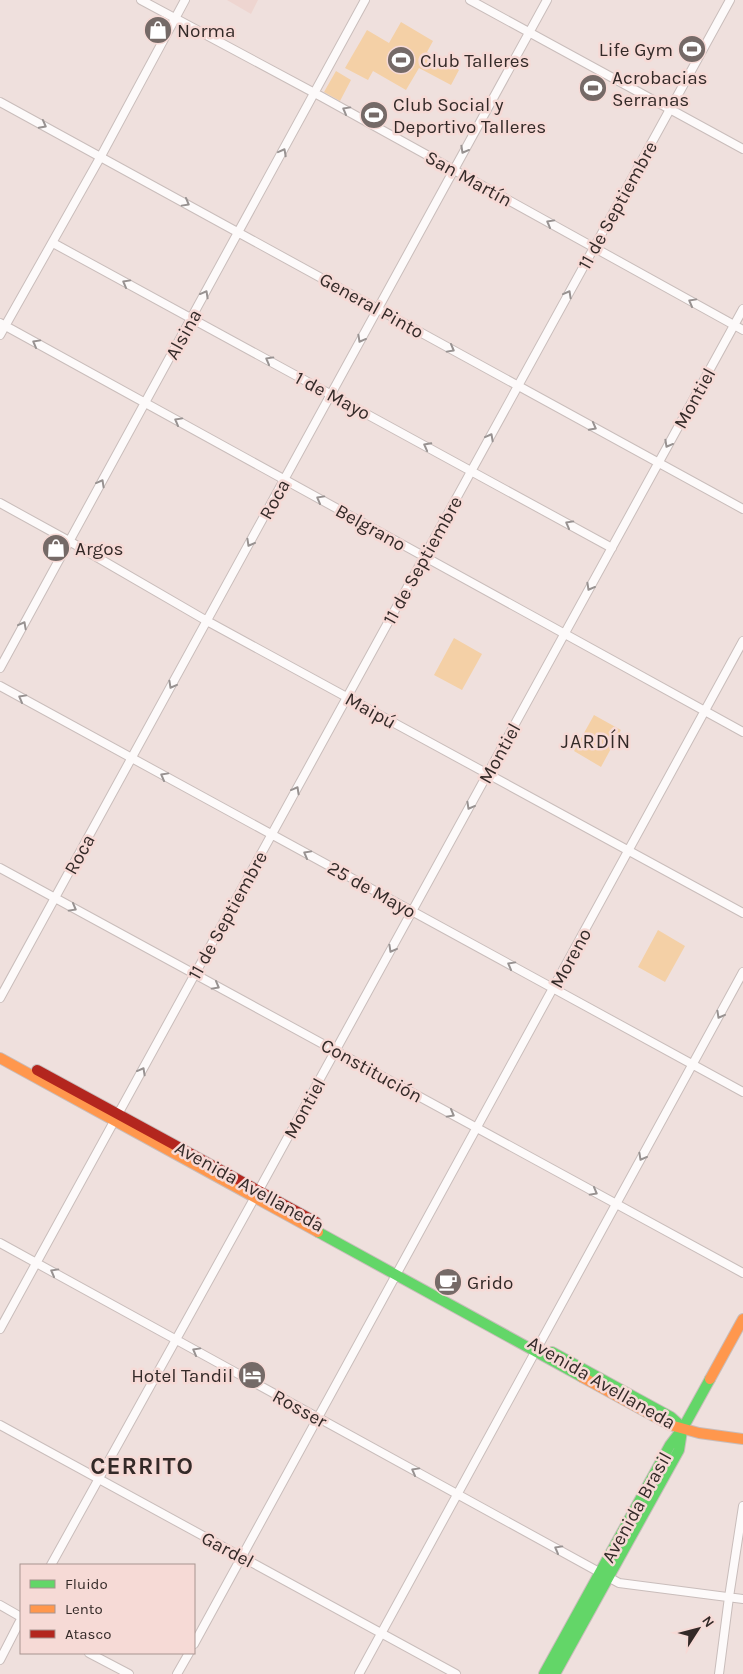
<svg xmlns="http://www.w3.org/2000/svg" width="743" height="1674" viewBox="0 0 743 1674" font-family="Karla,sans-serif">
  <rect width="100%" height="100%" fill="#efe0dd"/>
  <!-- built -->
  <path fill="#eed5d0" d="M 227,0 L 258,0 L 251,14 Z"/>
  <!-- green -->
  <path fill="#f4d0a6" d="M 401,22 L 433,41 L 427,52 L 459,70 L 451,85 L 419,68 L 406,90 L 373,71 L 368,80 L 345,68 L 367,30 L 389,43 Z
    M 336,71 L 351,80 L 340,101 L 324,92 Z
    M 454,638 L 482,654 L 462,690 L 434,675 Z
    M 594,715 L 621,730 L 601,767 L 574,751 Z
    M 658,930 L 685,946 L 665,982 L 638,967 Z"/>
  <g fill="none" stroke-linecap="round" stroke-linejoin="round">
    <defs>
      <path id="street" d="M 141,0 L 322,97 L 743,330
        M 470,0 L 743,149
        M 0,102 L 743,509
        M 53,243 L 612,548
        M 0,323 L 743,732
        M 0,335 L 101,156 L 185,0
        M 0,503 L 69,541 L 207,621 L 743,913
        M 0,668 L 365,0
        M 0,686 L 743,1092
        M 0,868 L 743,1273
        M 0,998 L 547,0
        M 0,1243 L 619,1583 L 743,1599
        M 0,1329 L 730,0
        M 0,1425 L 456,1674
        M 51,1565 L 255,1197 L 743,309
        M 0,1605 L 21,1617
        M 194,1644 L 743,641
        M 89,1653 L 129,1674
        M 0,1660 L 21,1619
        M 177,1674 L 189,1653
        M 359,1674 L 743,972
        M 719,1674 L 729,1597 L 743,1506"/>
      <path id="fast" d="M 318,1232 L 582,1377
        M 552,1352 L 671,1417 L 682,1427
        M 544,1674 L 670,1445 L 683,1428 L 710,1379
        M 555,1674 L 679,1450 L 682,1431"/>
      <path id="slow" d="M 0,1058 L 318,1232
        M 582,1377 L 670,1425 L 699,1433 L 743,1439
        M 710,1379 L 743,1319"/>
      <path id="jam" d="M 37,1070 L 316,1222"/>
    </defs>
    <!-- street casing -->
    <use href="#street" stroke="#c9bdbb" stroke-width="10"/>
    <!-- fast casing -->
    <use href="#fast" stroke="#c9bdbb" stroke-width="12"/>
    <!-- slow casing -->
    <use href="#slow" stroke="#c9bdbb" stroke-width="12"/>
    <!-- jam casing -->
    <use href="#jam" stroke="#c9bdbb" stroke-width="12"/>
    <!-- street -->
    <use href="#street" stroke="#fdfafa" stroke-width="8"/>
    <!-- fast -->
    <use href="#fast" stroke="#63d668" stroke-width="10"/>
    <!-- slow -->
    <use href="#slow" stroke="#ff974d" stroke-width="10"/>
    <!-- jam -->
    <use href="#jam" stroke="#b3261e" stroke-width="10"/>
  </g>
  <!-- one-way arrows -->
  <defs><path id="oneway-chevron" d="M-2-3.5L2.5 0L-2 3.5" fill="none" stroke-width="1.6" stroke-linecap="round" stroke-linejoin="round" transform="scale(1.25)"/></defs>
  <g stroke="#989291">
    <use href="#oneway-chevron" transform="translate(346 110) rotate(-151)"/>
    <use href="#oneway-chevron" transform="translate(43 125) rotate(28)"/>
    <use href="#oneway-chevron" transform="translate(464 150) rotate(119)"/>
    <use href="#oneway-chevron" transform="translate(283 152) rotate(-62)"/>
    <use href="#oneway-chevron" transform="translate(186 203) rotate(29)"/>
    <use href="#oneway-chevron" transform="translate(550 223) rotate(-151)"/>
    <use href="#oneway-chevron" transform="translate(126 283) rotate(-151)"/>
    <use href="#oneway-chevron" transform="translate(205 294) rotate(-61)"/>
    <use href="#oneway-chevron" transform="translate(568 294) rotate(-61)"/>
    <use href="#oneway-chevron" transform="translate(692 302) rotate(-151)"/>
    <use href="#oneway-chevron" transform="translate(361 339) rotate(119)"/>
    <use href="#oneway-chevron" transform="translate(36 343) rotate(-151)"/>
    <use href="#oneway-chevron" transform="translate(451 349) rotate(29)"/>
    <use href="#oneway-chevron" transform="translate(269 360) rotate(-151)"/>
    <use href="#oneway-chevron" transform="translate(178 421) rotate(-151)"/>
    <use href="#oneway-chevron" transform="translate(593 427) rotate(28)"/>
    <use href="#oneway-chevron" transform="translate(490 437) rotate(-62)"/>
    <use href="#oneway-chevron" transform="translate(668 444) rotate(119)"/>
    <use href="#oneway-chevron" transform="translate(427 446) rotate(-152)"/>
    <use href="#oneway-chevron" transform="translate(101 483) rotate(-61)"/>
    <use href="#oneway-chevron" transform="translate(320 499) rotate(-151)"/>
    <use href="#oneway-chevron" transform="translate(569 524) rotate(-151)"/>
    <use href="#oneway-chevron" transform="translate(250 543) rotate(119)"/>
    <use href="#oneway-chevron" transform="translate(590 587) rotate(119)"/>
    <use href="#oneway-chevron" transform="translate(23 625) rotate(-62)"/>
    <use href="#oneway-chevron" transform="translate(172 685) rotate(119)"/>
    <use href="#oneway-chevron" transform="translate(22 698) rotate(-151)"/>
    <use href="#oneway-chevron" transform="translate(164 776) rotate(-151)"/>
    <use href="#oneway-chevron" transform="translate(296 790) rotate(-61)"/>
    <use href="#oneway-chevron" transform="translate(470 806) rotate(119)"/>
    <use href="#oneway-chevron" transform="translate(307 854) rotate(-151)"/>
    <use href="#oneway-chevron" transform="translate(73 908) rotate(29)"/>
    <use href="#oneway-chevron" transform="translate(392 949) rotate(119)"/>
    <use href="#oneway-chevron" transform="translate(511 965) rotate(-151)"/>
    <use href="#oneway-chevron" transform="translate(216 986) rotate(29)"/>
    <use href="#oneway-chevron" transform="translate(720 1015) rotate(119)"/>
    <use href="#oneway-chevron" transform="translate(142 1071) rotate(-61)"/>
    <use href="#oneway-chevron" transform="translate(451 1114) rotate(29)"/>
    <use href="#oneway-chevron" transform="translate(642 1157) rotate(119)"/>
    <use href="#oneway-chevron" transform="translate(594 1192) rotate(29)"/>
    <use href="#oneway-chevron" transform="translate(54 1272) rotate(-151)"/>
    <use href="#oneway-chevron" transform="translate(196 1351) rotate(-151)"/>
    <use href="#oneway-chevron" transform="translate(415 1471) rotate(-151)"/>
    <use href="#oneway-chevron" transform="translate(558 1549) rotate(-151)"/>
  </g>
  <!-- icons -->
  <defs>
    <symbol id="shop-disc" viewBox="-11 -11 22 22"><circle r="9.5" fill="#756a67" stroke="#f6dad6"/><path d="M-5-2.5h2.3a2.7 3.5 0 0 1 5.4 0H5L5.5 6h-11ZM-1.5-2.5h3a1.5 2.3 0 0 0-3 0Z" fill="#fff"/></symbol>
    <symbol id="stadium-disc" viewBox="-11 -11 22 22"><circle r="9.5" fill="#756a67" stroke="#f6dad6"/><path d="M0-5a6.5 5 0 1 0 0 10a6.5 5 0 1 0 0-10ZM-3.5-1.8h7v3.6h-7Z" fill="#fff"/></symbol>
    <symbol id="cafe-disc" viewBox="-11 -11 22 22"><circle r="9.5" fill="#756a67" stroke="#f6dad6"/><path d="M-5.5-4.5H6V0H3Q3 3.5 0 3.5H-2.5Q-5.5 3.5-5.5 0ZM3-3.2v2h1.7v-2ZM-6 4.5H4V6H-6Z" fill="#fff"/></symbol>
    <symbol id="hotel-disc" viewBox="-11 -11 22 22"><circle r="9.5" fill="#756a67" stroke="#f6dad6"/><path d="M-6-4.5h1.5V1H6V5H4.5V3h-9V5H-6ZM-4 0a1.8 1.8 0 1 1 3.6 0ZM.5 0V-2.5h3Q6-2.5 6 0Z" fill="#fff"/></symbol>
  </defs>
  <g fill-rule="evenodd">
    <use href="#shop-disc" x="142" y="14" width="32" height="32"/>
    <use href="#stadium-disc" x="676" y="33" width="32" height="32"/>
    <use href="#stadium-disc" x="385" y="44" width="32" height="32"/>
    <use href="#stadium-disc" x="577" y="72" width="32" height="32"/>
    <use href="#stadium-disc" x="358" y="99" width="32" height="32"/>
    <use href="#shop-disc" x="40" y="532" width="32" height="32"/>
    <use href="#cafe-disc" x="432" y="1266" width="32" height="32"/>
    <use href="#hotel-disc" x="236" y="1359" width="32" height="32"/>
  </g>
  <g text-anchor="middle" stroke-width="5" stroke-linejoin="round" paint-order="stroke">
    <!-- poi labels -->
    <g font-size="19" fill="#342a28" stroke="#f6dad6" text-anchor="start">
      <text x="177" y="37">Norma</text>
      <text x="673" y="56" text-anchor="end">Life Gym</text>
      <text x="420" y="67">Club Talleres</text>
      <text x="612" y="84">Acrobacias<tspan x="612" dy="22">Serranas</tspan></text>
      <text x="393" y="111">Club Social y<tspan x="393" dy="22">Deportivo Talleres</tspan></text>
      <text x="75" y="555">Argos</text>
      <text x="467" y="1289">Grido</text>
      <text x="233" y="1382" text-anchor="end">Hotel Tandil</text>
    </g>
    <!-- street labels -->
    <g font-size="19" fill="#342a28" stroke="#f6dad6">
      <text transform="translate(469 178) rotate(29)" y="7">San Martín</text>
      <text transform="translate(617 205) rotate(-61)" y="7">11 de Septiembre</text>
      <text transform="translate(372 305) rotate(29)" y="7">General Pinto</text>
      <text transform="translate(183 334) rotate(-61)" y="7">Alsina</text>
      <text transform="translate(333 395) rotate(28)" y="7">1 de Mayo</text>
      <text transform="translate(694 398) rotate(-61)" y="7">Montiel</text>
      <text transform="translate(274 499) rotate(-61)" y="7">Roca</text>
      <text transform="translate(371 527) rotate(29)" y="7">Belgrano</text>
      <text transform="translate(422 560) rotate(-61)" y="7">11 de Septiembre</text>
      <text transform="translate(371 710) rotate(29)" y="7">Maipú</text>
      <text transform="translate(499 753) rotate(-61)" y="7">Montiel</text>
      <text transform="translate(79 854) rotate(-61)" y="7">Roca</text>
      <text transform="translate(372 889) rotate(29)" y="7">25 de Mayo</text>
      <text transform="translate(227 915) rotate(-61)" y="7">11 de Septiembre</text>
      <text transform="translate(570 958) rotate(-61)" y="7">Moreno</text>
      <text transform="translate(372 1070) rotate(29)" y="7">Constitución</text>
      <text transform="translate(304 1108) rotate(-61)" y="7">Montiel</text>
      <text transform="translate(250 1186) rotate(29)" y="7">Avenida Avellaneda</text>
      <text transform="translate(602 1382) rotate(30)" y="7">Avenida Avellaneda</text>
      <text transform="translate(300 1408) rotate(29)" y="7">Rosser</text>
      <text transform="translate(636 1507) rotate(-61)" y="7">Avenida Brasil</text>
      <text transform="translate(228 1549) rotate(28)" y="7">Gardel</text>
    </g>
    <!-- neighbourhood labels -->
    <g font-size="20" letter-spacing="1" fill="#342a28" stroke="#f6dad6">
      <text x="596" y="748">JARDÍN</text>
    </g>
    <!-- district labels -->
    <g font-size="24" font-weight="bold" letter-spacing="1" fill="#342a28" stroke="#f6dad6">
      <text x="142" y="1474">CERRITO</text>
    </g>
  </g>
  <!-- legend -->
  <rect x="20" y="1564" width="175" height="90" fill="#f6dad6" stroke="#a89490"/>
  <rect x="30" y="1580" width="25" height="8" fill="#63d668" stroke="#a89490"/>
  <text x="65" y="1589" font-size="15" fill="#342a28">Fluido</text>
  <rect x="30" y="1605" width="25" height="8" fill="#ff974d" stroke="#a89490"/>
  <text x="65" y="1614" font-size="15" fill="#342a28">Lento</text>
  <rect x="30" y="1630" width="25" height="8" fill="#b3261e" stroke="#a89490"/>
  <text x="65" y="1639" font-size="15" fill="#342a28">Atasco</text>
  <!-- north arrow -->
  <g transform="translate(698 1629) rotate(54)" stroke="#f6dad6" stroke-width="4" paint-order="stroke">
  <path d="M0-4L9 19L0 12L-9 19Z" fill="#342a28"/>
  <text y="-8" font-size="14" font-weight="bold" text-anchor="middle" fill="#342a28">N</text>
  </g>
</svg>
